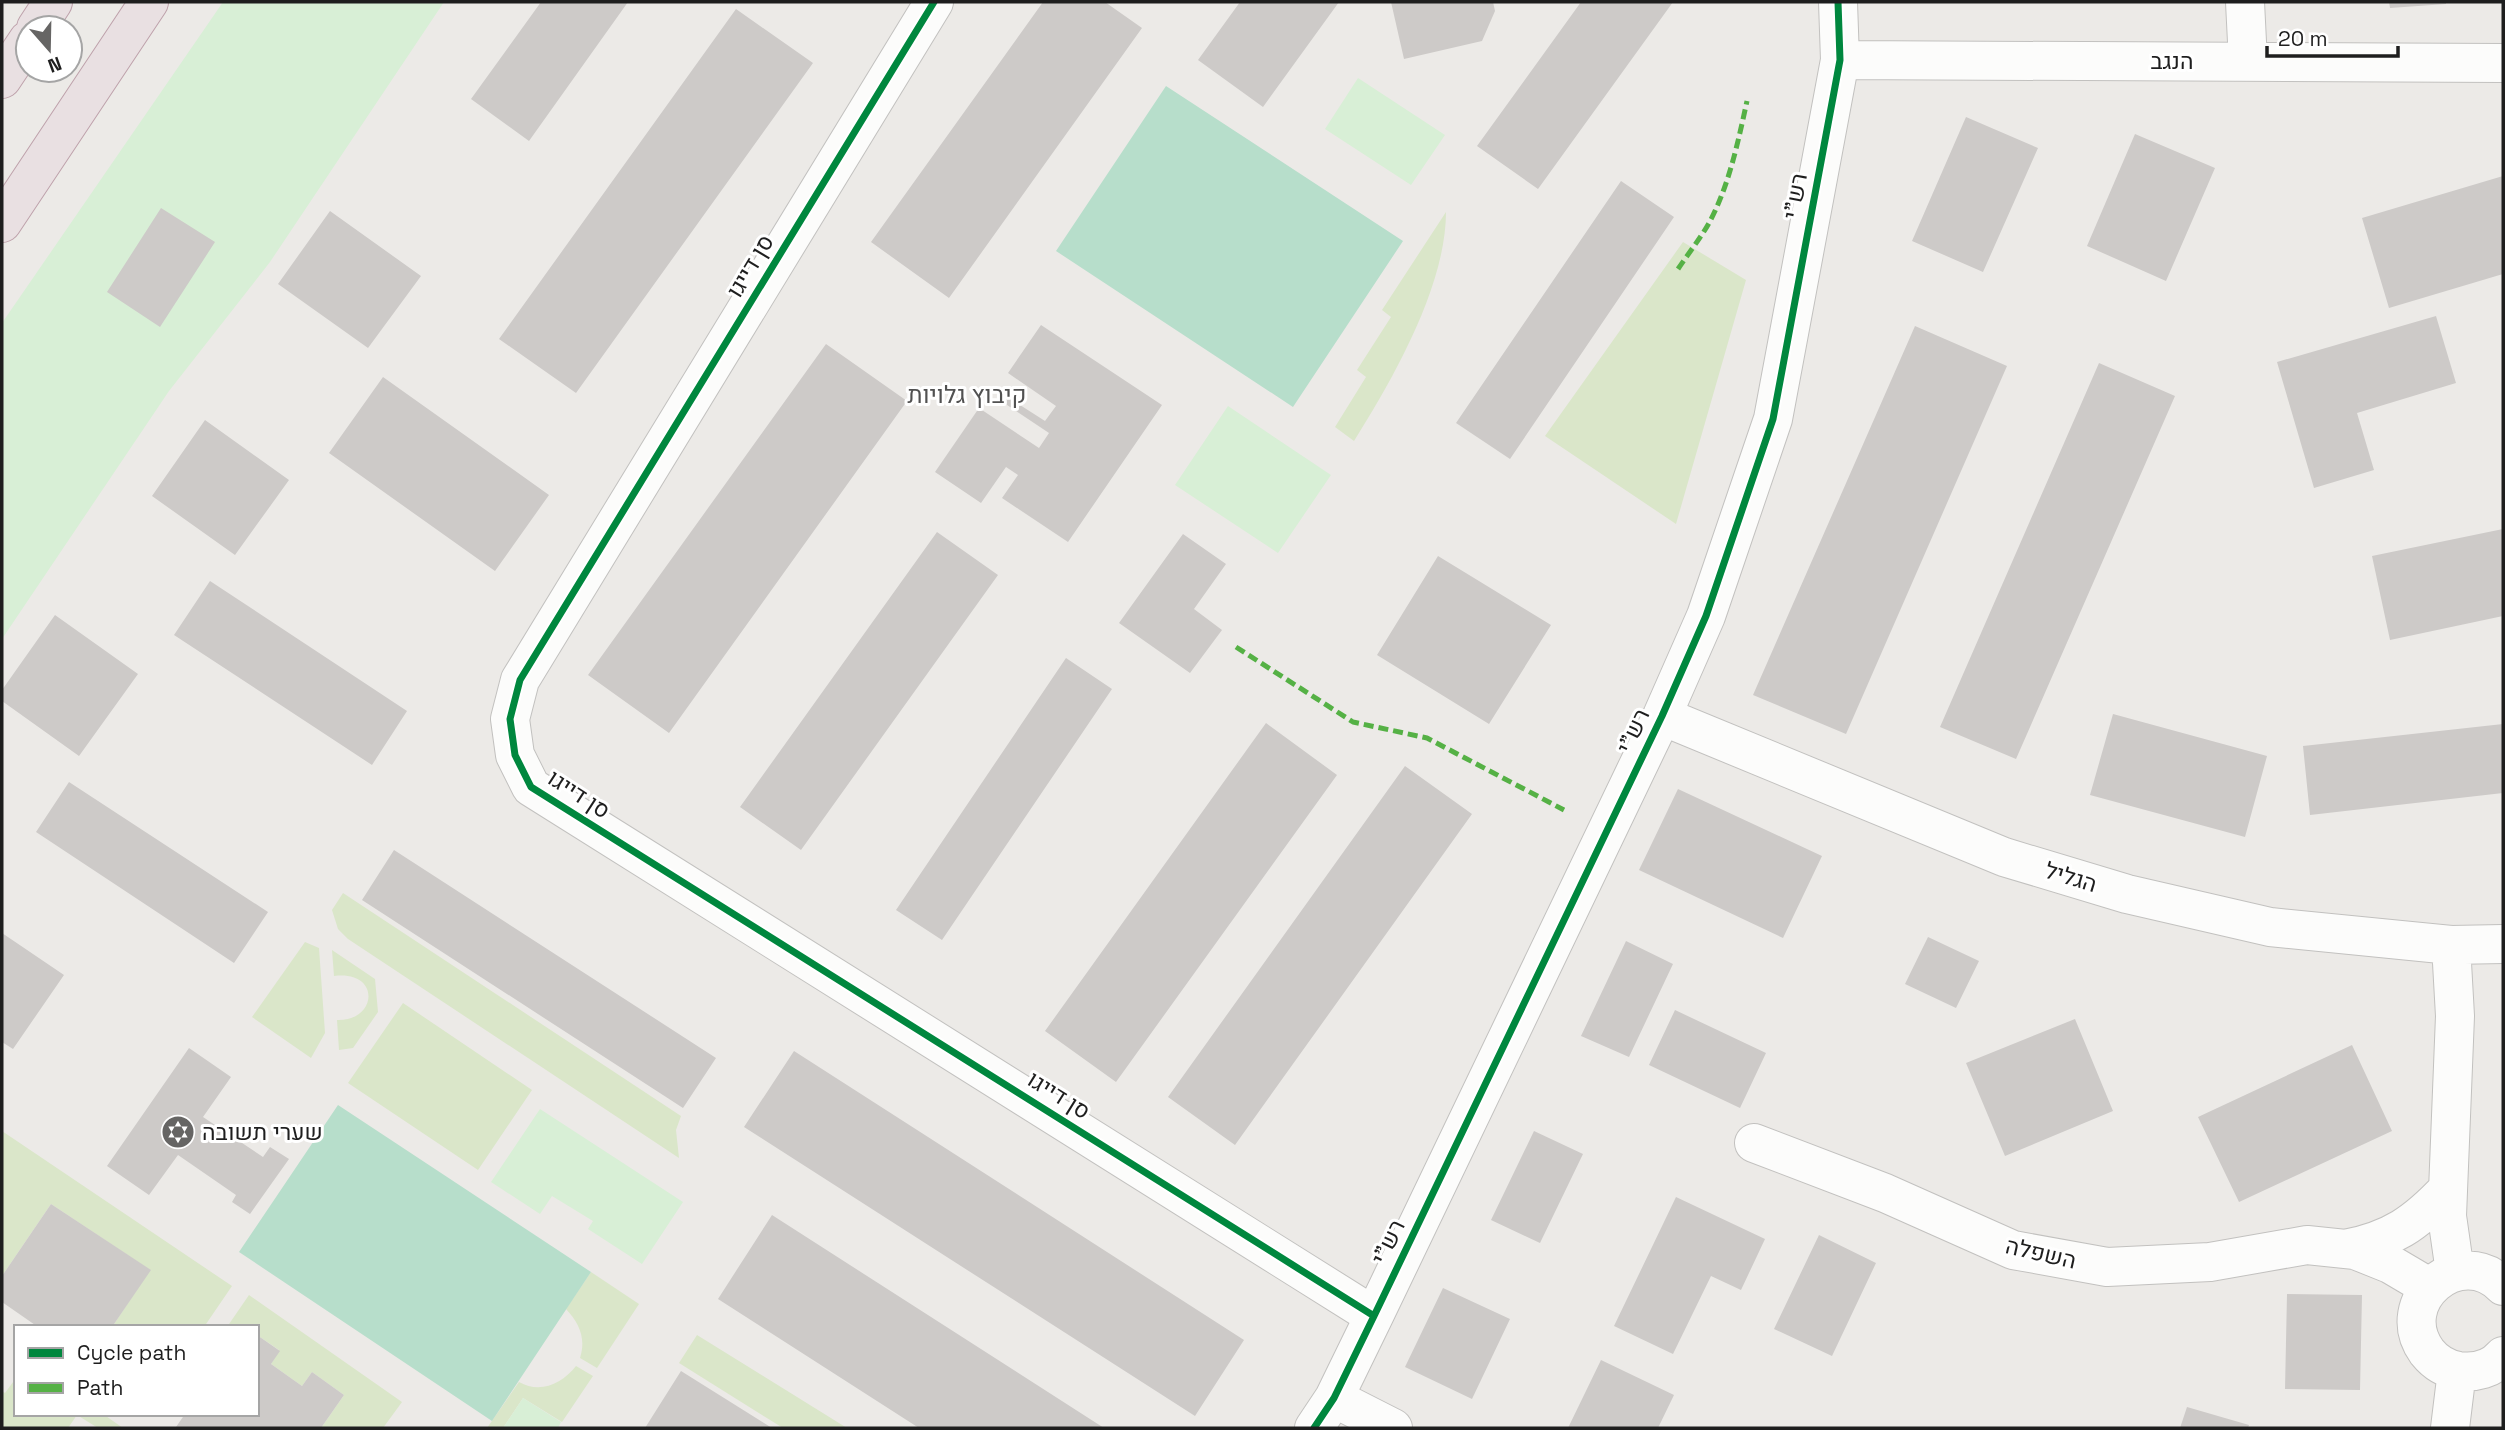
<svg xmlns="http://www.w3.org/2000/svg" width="2505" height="1430" viewBox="0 0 2505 1430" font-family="'Space Grotesk',Heebo,sans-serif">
  <rect width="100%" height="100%" fill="#eceae7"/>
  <!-- grass -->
  <path fill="#dae6c9" d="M 1446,212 C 1446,286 1393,379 1354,441 L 1335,427 L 1366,377 L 1357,370 L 1391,317 L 1382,310 Z
    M 1683,242 L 1746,280 L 1676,524 L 1545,436 Z
    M 343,893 L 681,1116 L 676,1130 L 679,1158 L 348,939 L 338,929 L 332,910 Z
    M 305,942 L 319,948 L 325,1033 L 311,1058 L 252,1017 Z
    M 332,950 L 375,979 L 378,1012 L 353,1048 L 339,1050 L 337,1020 C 378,1021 381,970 334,976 Z
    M 403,1003 L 532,1090 L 478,1170 L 348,1083 Z
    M 2,1131 L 232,1286 L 204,1327 L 112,1327 L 150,1270 L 51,1204 L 2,1276 Z
    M 591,1272 L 639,1304 L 597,1368 L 580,1358 C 586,1339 580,1324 566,1309 Z
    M 249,1295 L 402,1402 L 383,1428 L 321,1428 L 344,1395 L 312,1372 L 302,1386 L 271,1364 L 279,1350 L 257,1335 L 257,1327 L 227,1327 Z
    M 697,1335 L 847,1428 L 783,1428 L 679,1363 Z
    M 576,1366 L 593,1376 L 562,1422 L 523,1398 L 503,1428 L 487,1428 L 519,1382 C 540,1394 562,1384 576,1366 Z
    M 16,1378 L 16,1414 L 103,1414 L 123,1428 L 98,1428 L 77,1415 L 68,1428 L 2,1428 L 2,1391 L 5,1393 Z"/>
  <!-- park -->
  <path fill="#d8efd6" d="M 223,2 L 444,2 L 270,262 L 169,391 L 2,639 L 2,323 Z
    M 1358,78 L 1445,135 L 1411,185 L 1325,129 Z
    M 1228,406 L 1331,475 L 1278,553 L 1175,485 Z
    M 540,1109 L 683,1202 L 642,1264 L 588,1229 L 593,1221 L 552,1196 L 540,1214 L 491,1182 Z
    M 523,1398 L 561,1422 L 558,1428 L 503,1428 Z"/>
  <!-- pitch -->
  <path fill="#b7decb" d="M 1166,86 L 1403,241 L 1293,407 L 1056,251 Z
    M 338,1105 L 591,1272 L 492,1421 L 239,1252 Z"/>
  <!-- building -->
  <path fill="#cdcac8" d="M 541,2 L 628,2 L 529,141 L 471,99 Z
    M 1043,2 L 1105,2 L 1142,28 L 949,298 L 871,242 Z
    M 1240,2 L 1339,2 L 1263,107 L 1198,60 Z
    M 1391,2 L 1493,2 L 1495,11 L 1482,41 L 1404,59 Z
    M 1581,2 L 1673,2 L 1538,189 L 1477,146 Z
    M 2389,2 L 2446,2 L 2446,4 L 2390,8 Z
    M 736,9 L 813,63 L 576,393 L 499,339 Z
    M 1966,117 L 2038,148 L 1983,272 L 1912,241 Z
    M 2135,134 L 2215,168 L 2166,281 L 2087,246 Z
    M 2503,176 L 2503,274 L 2389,308 L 2362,218 Z
    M 1621,181 L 1674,217 L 1510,459 L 1456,423 Z
    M 161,208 L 215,242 L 160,327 L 107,292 Z
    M 330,211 L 421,276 L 368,348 L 278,284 Z
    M 2436,316 L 2456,383 L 2357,413 L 2374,470 L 2314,488 L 2277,362 Z
    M 1041,325 L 1162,405 L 1068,542 L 1002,498 L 1018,475 L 1006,467 L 981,503 L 935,472 L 979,408 L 1039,448 L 1049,433 L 1004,403 L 1002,398 L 1011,386 L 1026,396 L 1020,405 L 1045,421 L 1056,406 L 1008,373 Z
    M 1915,326 L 2007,366 L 1846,734 L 1753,695 Z
    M 826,344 L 907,401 L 669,733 L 588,675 Z
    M 2099,363 L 2175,396 L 2016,759 L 1940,727 Z
    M 383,377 L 549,495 L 495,571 L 329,453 Z
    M 205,420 L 289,480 L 235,555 L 152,496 Z
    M 2503,529 L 2503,616 L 2390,640 L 2372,556 Z
    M 937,532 L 998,575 L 801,850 L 740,807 Z
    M 1183,534 L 1226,564 L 1194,609 L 1222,630 L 1190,673 L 1119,623 Z
    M 1438,556 L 1551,625 L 1489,724 L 1377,655 Z
    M 210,581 L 407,711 L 372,765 L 174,635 Z
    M 55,615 L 138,674 L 79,756 L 2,701 L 2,690 Z
    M 1066,658 L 1112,689 L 942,940 L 896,910 Z
    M 2113,714 L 2267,756 L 2245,837 L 2090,795 Z
    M 1266,723 L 1337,775 L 1116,1082 L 1045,1031 Z
    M 2503,724 L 2503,793 L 2310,815 L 2303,746 Z
    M 1405,766 L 1472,814 L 1235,1145 L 1168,1097 Z
    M 69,782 L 268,912 L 234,963 L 36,832 Z
    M 1678,789 L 1822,856 L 1783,938 L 1639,870 Z
    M 394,850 L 716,1058 L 683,1108 L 362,900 Z
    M 2,933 L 64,975 L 13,1049 L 2,1042 Z
    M 1928,937 L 1979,961 L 1956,1008 L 1905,984 Z
    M 1626,941 L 1673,964 L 1629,1057 L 1581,1036 Z
    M 1675,1010 L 1766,1053 L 1740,1108 L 1649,1065 Z
    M 2075,1019 L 2113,1111 L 2005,1156 L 1966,1063 Z
    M 2352,1045 L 2392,1131 L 2239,1202 L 2198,1117 Z
    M 189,1048 L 231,1077 L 203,1117 L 263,1157 L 270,1147 L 289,1159 L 250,1214 L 232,1202 L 236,1195 L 178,1155 L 149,1195 L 107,1166 Z
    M 794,1051 L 1244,1340 L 1195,1416 L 744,1127 Z
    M 1534,1131 L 1583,1154 L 1540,1243 L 1491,1220 Z
    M 1676,1197 L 1765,1239 L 1741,1290 L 1711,1276 L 1673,1354 L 1614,1326 Z
    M 51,1204 L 151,1270 L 112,1327 L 38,1327 L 2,1302 L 2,1276 Z
    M 772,1215 L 1104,1428 L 919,1428 L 718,1299 Z
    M 1819,1235 L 1876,1263 L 1832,1356 L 1774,1329 Z
    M 1443,1288 L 1510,1319 L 1472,1399 L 1405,1367 Z
    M 2287,1294 L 2362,1295 L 2360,1390 L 2285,1389 Z
    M 257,1335 L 280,1351 L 271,1364 L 302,1386 L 312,1372 L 344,1395 L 321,1428 L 176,1427 L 185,1414 L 257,1414 Z
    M 1601,1360 L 1674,1395 L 1658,1428 L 1568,1428 Z
    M 681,1371 L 772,1428 L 645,1428 Z
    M 2187,1407 L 2249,1425 L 2248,1428 L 2180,1428 Z"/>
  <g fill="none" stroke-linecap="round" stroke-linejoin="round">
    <defs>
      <path id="minor" d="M 934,2 L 520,680 L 510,719 L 515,755 L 531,787 L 1374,1316
        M 2245,2 L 2248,62
        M 1840,60 L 2503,63
        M 1662,716 L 2004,857 L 2127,894 L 2270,927 L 2451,945 L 2503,944
        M 2451,945 L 2455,1016 L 2447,1216 L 2455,1272
        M 1754,1143 L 1885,1193 L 2013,1250 L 2107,1267 L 2210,1262 L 2307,1245 L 2355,1250 L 2390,1264 L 2429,1287
        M 2345,1249 C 2392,1240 2416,1223 2448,1189
        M 2503,1286 C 2460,1242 2390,1301 2427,1352 C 2435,1362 2446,1369 2459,1371 C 2475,1373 2492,1369 2503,1356
        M 1334,1398 L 1393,1428
        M 1314,1428 L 1334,1398 L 1374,1316 L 1662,716 L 1706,616 L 1773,419 L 1840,60 L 1838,2
        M 2450,1428 L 2457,1371"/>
      <path id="highway" d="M 36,28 L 53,2
        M 2,79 L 28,40
        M 2,223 L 149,2"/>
    </defs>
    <!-- minor casing -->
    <use href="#minor" stroke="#c2c1bf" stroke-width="40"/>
    <!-- highway casing -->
    <use href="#highway" stroke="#bea1ab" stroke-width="40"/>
    <!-- minor -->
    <use href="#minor" stroke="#fcfcfb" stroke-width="38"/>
    <!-- highway -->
    <use href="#highway" stroke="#e9e0e2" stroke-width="38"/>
    <!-- quiet -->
    <path stroke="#55b145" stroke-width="5" stroke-dasharray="10 5" stroke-linecap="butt" d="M 1678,269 C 1688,254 1700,239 1709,223 C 1729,186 1738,142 1747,101
      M 1236,647 L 1353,722 L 1427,738 L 1564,810"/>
    <defs>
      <path id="cycleway" d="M 934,2 L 520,680 L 510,719 L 515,755 L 531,787 L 1374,1316
        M 1314,1428 L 1334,1398 L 1374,1316 L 1662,716 L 1706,616 L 1773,419 L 1840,60 L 1838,2"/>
    </defs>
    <!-- cycleway casing -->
    <use href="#cycleway" stroke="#fff" stroke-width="11"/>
    <!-- cycleway -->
    <use href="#cycleway" stroke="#00873e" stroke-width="7"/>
  </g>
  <!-- icons -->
  <defs>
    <symbol id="synagogue-disc" viewBox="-11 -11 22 22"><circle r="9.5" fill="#666564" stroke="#fff"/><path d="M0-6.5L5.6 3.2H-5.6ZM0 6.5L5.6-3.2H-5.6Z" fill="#fff"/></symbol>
  </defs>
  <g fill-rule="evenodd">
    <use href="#synagogue-disc" x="159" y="1113" width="38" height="38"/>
  </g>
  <g text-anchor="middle" stroke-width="6" stroke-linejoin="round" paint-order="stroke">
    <!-- street labels -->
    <g font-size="23" fill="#1e1e1e" stroke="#fff">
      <text x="2172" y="69">הנגב</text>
      <text transform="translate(1795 196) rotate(-79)" y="8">רש"י</text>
      <text transform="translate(750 266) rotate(-59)" y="8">סן דייגו</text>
      <text transform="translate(1633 731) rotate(-65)" y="8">רש"י</text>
      <text transform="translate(579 794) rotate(33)" y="8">סן דייגו</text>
      <text transform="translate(2071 877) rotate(17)" y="8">הגליל</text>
      <text transform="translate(1059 1095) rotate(32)" y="8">סן דייגו</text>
      <text transform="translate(1388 1242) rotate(-64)" y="8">רש"י</text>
      <text transform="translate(2041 1253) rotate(13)" y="8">השפלה</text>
    </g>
    <!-- poi labels -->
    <g font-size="23" fill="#1e1e1e" stroke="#fff" text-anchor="start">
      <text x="202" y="1140">שערי תשובה</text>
    </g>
    <!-- neighbourhood labels -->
    <g font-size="24" fill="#515151" stroke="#fff">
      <text x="967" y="403">קיבוץ גלויות</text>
    </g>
  </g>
  <!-- border -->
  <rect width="2505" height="1430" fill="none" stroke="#1e1e1e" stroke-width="7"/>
  <!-- legend -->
  <rect x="14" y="1325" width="245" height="91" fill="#ffffff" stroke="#a5a5a5" stroke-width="2"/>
  <rect x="28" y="1348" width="35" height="10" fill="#00873e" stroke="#a5a5a5" stroke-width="2"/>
  <text x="77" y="1360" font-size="21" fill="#1e1e1e">Cycle path</text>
  <rect x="28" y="1383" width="35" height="10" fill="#55b145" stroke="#a5a5a5" stroke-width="2"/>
  <text x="77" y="1395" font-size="21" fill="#1e1e1e">Path</text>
  <!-- north arrow -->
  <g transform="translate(49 49) rotate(160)"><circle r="33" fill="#ffffff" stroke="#a5a5a5" stroke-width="2"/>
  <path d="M0-5L12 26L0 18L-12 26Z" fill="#666564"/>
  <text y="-10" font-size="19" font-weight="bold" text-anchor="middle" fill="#1e1e1e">N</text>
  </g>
  <!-- scale -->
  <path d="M2267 46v10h131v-10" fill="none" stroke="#1e1e1e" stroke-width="3.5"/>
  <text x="2278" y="46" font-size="21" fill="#1e1e1e" stroke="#ffffff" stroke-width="5" paint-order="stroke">20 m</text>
</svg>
